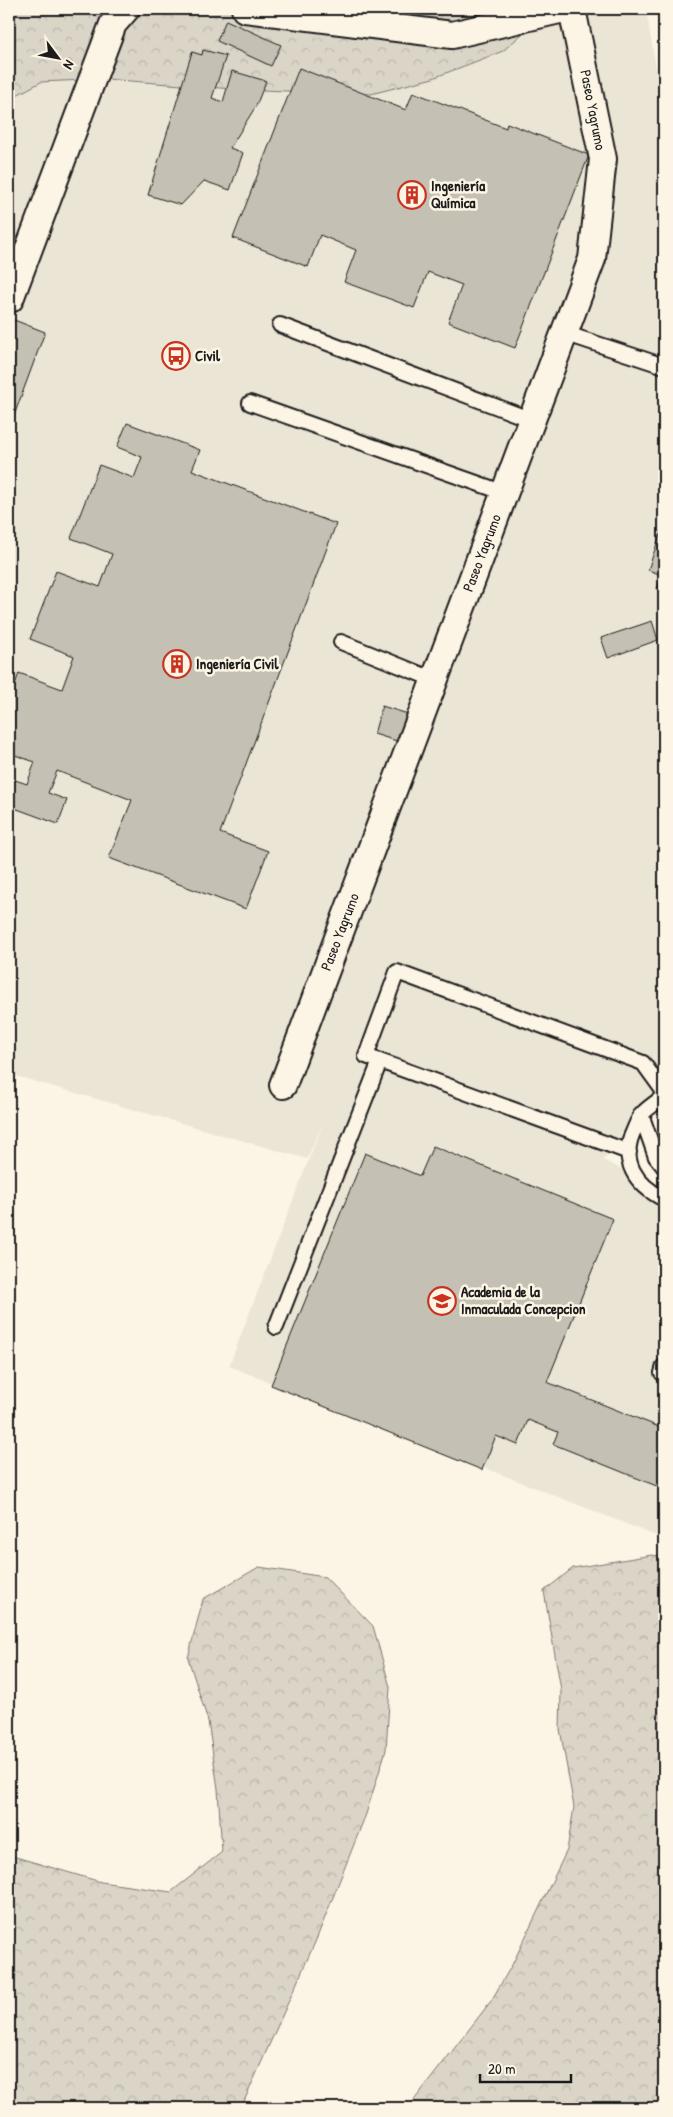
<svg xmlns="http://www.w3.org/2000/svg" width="673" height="2117" viewBox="0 0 673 2117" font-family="'Patrick Hand',sans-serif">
  <defs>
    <pattern id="forest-crowns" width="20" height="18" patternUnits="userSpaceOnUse" patternTransform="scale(1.25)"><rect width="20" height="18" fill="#dbd5c8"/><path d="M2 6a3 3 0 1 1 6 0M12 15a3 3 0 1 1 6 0" fill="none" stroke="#bbb6ab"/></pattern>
  </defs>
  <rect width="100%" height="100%" fill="#fcf5e5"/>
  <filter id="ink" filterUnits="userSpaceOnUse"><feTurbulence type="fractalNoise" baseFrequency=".02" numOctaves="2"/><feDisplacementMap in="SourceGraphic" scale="10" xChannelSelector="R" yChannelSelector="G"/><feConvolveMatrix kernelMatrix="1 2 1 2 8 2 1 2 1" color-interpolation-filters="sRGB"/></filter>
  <g filter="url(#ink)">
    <!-- built -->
    <path fill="#ebe5d6" d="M 9,9 L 646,9 L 664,115 L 664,1103 L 603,1160 L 664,1191 L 664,1539 L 229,1366 L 324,1120 L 307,1159 L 9,1074 Z"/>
    <!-- forest -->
    <path fill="url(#forest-crowns)" stroke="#7c7872" d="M 9,9 L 550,9 L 503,51 L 433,78 L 371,94 L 233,89 L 105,79 L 41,82 L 9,99 Z
      M 652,1555 L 664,1557 L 664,2108 L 408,2108 L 491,2001 L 513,1963 L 567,1850 L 574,1807 L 560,1729 L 561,1690 L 544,1591 L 573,1568 Z
      M 259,1567 L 325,1577 L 373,1626 L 390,1687 L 386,1750 L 366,1814 L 316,1940 L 241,2108 L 9,2108 L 9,1855 L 101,1882 L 171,1892 L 222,1852 L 218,1789 L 208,1721 L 188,1658 L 203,1599 Z"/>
    <!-- building -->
    <path fill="#c4c0b3" stroke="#1c1c1c" d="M 226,20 L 281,45 L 271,66 L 217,41 Z
      M 203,50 L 226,56 L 212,98 L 223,102 L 232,71 L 266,81 L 256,106 L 230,148 L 243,153 L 230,190 L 204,181 L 181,205 L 148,195 L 192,52 L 202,55 Z
      M 299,68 L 406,110 L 413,92 L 506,128 L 507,123 L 589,155 L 515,348 L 448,322 L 462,285 L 428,272 L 414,308 L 344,282 L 356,250 L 320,235 L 308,267 L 233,238 Z
      M 9,318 L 45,332 L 9,429 Z
      M 127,423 L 200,450 L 192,470 L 336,524 L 220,833 L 268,851 L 246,909 L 109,858 L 132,800 L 57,771 L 48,793 L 67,800 L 58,824 L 9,806 L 9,778 L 27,784 L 35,762 L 9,753 L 9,702 L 19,673 L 62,689 L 74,656 L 30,639 L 56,571 L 100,587 L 112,554 L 71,538 L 99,465 L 134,478 L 142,457 L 117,447 Z
      M 664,523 L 664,592 L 657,589 L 662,575 L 648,570 Z
      M 652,621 L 658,640 L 608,658 L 601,638 Z
      M 382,706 L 408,714 L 400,742 L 374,734 Z
      M 433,1146 L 613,1219 L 547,1382 L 664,1429 L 664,1489 L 553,1444 L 558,1432 L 528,1420 L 518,1445 L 496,1436 L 482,1470 L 271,1385 L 365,1153 L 420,1176 Z"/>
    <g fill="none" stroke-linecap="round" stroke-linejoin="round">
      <defs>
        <path id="service" d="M 280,325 L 532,420
          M 564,333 L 664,366
          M 250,403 L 505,493
          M 341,642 L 435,680
          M 664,1096 C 657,1102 649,1107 643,1113 C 639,1117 636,1125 634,1130 C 619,1161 636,1185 664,1199
          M 641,1114 L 656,1157 L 664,1167
          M 629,1152 L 366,1056 L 397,972 L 643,1063 L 664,1092
          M 276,1327 L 380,1061
          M 664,1366 L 662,1373 L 664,1374"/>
        <path id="minor" d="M 245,9 L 452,35 L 564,9
          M 10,299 L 113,24 L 126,9
          M 283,1085 L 592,259 L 603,159 L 572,9"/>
      </defs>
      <!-- service casing -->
      <use href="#service" stroke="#1c1c1c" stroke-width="18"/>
      <!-- minor casing -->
      <use href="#minor" stroke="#1c1c1c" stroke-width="30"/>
      <!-- service -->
      <use href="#service" stroke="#fcf5e5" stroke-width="14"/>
      <!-- minor -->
      <use href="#minor" stroke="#fcf5e5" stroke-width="26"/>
    </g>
  </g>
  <!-- icons -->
  <defs>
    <symbol id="building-ring" viewBox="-11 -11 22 22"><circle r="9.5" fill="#fcf5e5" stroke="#c8321e" stroke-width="1.5"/><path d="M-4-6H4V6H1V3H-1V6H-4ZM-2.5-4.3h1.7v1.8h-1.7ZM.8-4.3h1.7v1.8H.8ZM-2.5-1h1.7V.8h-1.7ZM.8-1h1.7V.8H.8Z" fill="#c8321e"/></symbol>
    <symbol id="bus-ring" viewBox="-11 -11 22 22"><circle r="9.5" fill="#fcf5e5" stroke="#c8321e" stroke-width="1.5"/><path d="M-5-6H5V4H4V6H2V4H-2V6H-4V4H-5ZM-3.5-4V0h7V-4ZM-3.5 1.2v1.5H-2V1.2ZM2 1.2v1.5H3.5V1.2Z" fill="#c8321e"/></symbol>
    <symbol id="school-ring" viewBox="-11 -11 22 22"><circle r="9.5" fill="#fcf5e5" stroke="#c8321e" stroke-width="1.5"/><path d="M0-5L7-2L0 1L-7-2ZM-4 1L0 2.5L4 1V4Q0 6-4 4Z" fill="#c8321e"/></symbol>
  </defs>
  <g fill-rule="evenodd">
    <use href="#building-ring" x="396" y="179" width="32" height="32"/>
    <use href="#bus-ring" x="160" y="340" width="32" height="32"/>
    <use href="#building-ring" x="161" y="648" width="32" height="32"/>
    <use href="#school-ring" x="426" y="1285" width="32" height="32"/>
  </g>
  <g text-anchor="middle" stroke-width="5" stroke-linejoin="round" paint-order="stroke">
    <!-- street labels -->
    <g font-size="15" fill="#1c1c1c" stroke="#fcf5e5">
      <text transform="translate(593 110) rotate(79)" y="5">Paseo Yagrumo</text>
      <text transform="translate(482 553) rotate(-69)" y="5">Paseo Yagrumo</text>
      <text transform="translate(340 932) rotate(-69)" y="5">Paseo Yagrumo</text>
    </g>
    <!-- poi labels -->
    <g font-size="15" font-weight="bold" fill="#1c1c1c" stroke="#fcf5e5" text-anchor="start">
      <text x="431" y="191">Ingeniería<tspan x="431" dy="17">Química</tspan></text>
      <text x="195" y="361">Civil</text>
      <text x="196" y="669">Ingeniería Civil</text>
      <text x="461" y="1297">Academia de la<tspan x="461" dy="17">Inmaculada Concepcion</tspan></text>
    </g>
  </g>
  <!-- margin -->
  <rect width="673" height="2117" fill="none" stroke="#fcf5e5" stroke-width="30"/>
  <rect x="15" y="15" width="643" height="2087" fill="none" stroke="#1c1c1c" stroke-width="2" filter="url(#ink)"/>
  <!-- north arrow -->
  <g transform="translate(58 58) rotate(122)" stroke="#fcf5e5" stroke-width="4" paint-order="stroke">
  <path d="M0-4L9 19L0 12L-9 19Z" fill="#1c1c1c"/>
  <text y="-8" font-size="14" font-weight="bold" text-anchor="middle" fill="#1c1c1c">N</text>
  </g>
  <!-- scale -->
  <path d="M480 2074v8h91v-8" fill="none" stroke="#1c1c1c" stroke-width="2.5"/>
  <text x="488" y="2074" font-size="15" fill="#1c1c1c" stroke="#fcf5e5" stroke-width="4" paint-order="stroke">20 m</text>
</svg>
